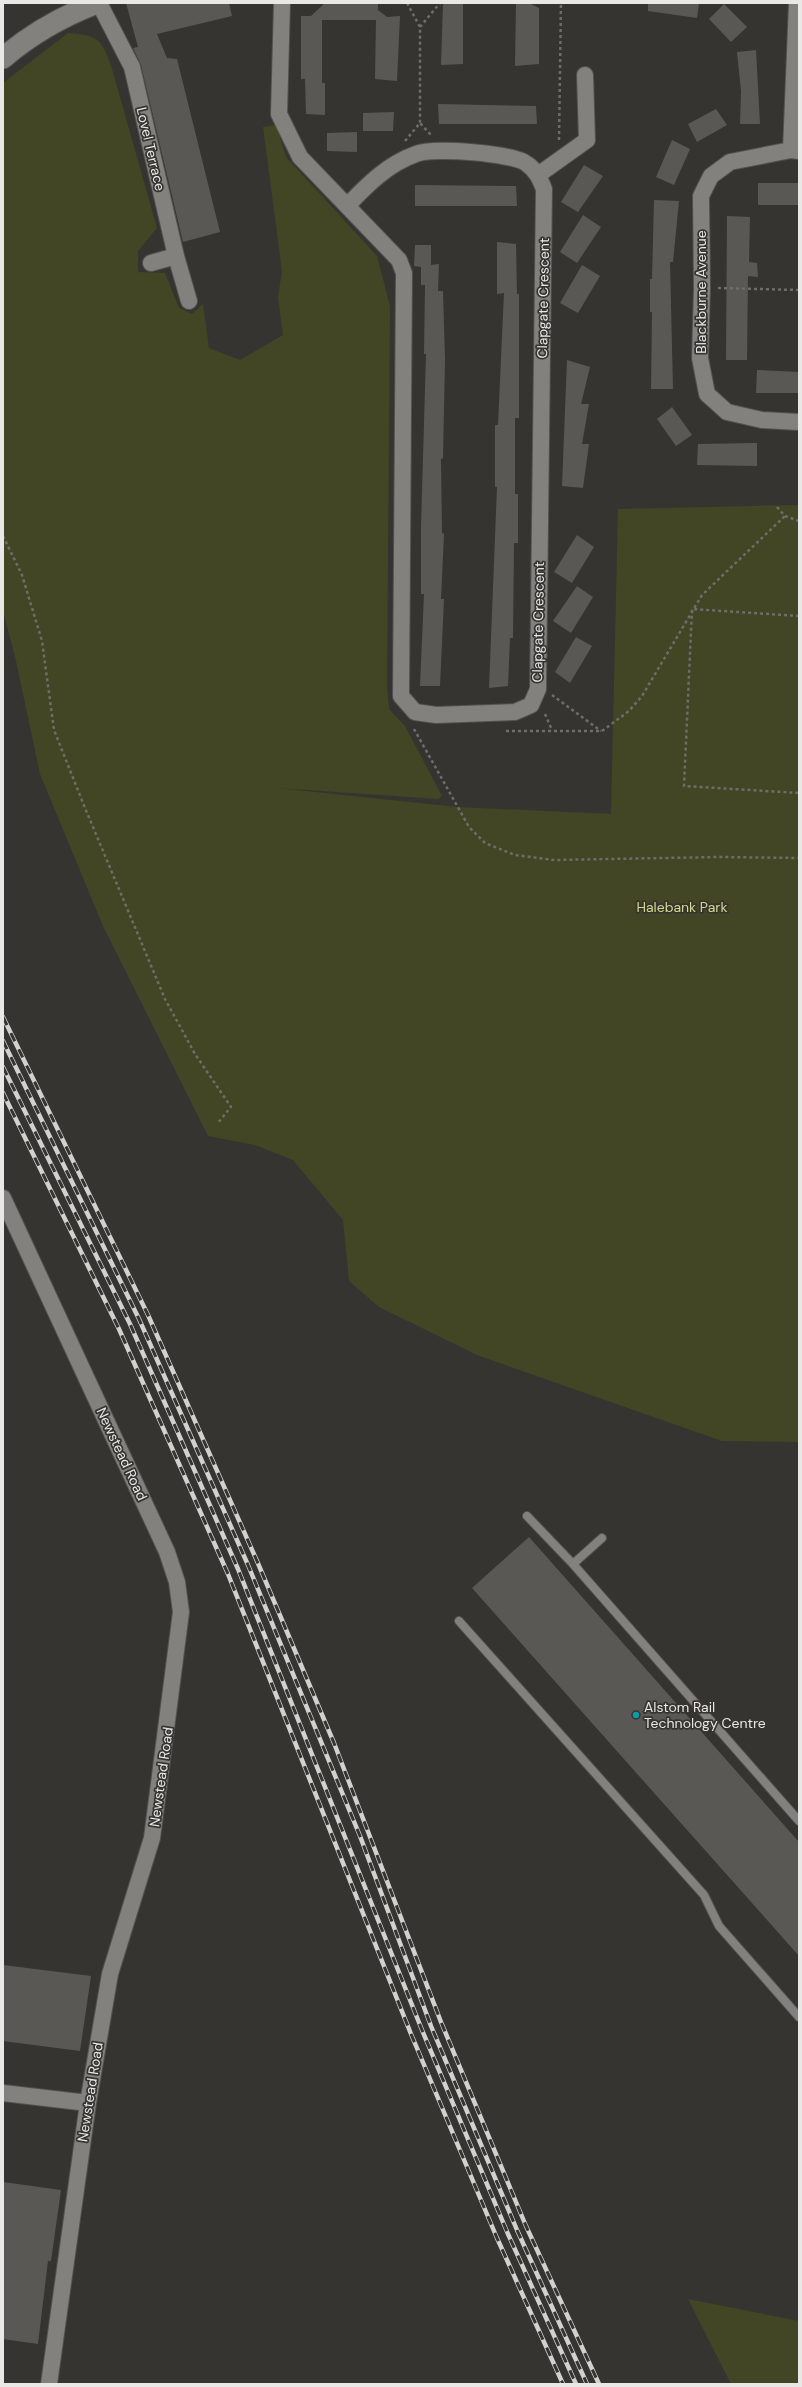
<svg xmlns="http://www.w3.org/2000/svg" width="802" height="2387" viewBox="0 0 802 2387" font-family="'DM Sans',sans-serif">
  <rect width="100%" height="100%" fill="#363431"/>
  <!-- green -->
  <path fill="#424624" d="M 68,33 C 98,36 100,37 111,65 L 157,228 L 138,251 L 138,272 L 165,273 L 179,308 L 192,314 L 203,304 L 209,348 L 240,360 L 283,335 L 278,297 L 282,271 L 263,127 L 276,125 L 286,157 L 377,256 L 390,306 L 387,686 L 389,709 L 405,726 L 442,796 L 438,799 L 278,788 L 457,807 L 611,814 L 618,509 L 799,505 L 799,1442 L 722,1441 L 477,1355 L 379,1307 L 349,1281 L 343,1220 L 293,1160 L 255,1145 L 208,1136 L 103,926 L 40,774 L 16,661 L 3,611 L 3,83 Z
    M 688,2299 L 799,2321 L 799,2384 L 731,2384 Z"/>
  <!-- building -->
  <path fill="#5a5855" d="M 126,3 L 229,3 L 232,16 L 157,34 L 167,58 L 177,59 L 220,232 L 183,242 L 141,65 L 133,48 L 138,47 Z
    M 325,3 L 378,3 L 378,10 L 387,17 L 400,16 L 397,81 L 375,79 L 376,20 L 322,20 L 322,83 L 325,83 L 325,115 L 306,114 L 305,79 L 301,79 L 301,16 L 311,16 Z
    M 443,3 L 463,3 L 463,64 L 441,65 Z
    M 516,3 L 529,3 L 539,8 L 539,64 L 515,66 Z
    M 648,3 L 699,3 L 697,18 L 648,11 Z
    M 724,4 L 747,27 L 731,42 L 709,19 Z
    M 756,50 L 760,124 L 740,124 L 741,91 L 737,52 Z
    M 438,104 L 536,106 L 537,124 L 439,124 Z
    M 716,109 L 727,125 L 697,142 L 688,124 Z
    M 394,112 L 393,131 L 363,131 L 363,113 Z
    M 357,132 L 357,152 L 327,151 L 327,133 Z
    M 672,140 L 690,149 L 674,185 L 656,177 Z
    M 584,165 L 603,176 L 578,212 L 561,202 Z
    M 758,183 L 799,183 L 799,205 L 758,205 Z
    M 415,185 L 516,186 L 517,206 L 415,206 Z
    M 654,200 L 679,201 L 673,262 L 670,262 L 673,389 L 651,389 L 652,312 L 650,312 L 650,279 L 652,279 Z
    M 583,215 L 601,227 L 577,263 L 560,252 Z
    M 727,216 L 750,217 L 749,262 L 757,263 L 758,277 L 748,276 L 747,360 L 726,360 Z
    M 497,242 L 516,244 L 517,294 L 519,294 L 519,418 L 515,418 L 515,494 L 518,494 L 518,543 L 514,543 L 513,638 L 510,638 L 508,686 L 489,688 L 497,487 L 495,487 L 495,425 L 498,425 L 504,293 L 497,294 Z
    M 415,245 L 431,245 L 431,265 L 439,264 L 438,291 L 443,291 L 445,359 L 443,458 L 441,459 L 442,533 L 444,534 L 441,599 L 444,599 L 440,686 L 420,686 L 424,594 L 421,594 L 421,527 L 426,354 L 424,354 L 425,285 L 421,285 L 421,267 L 414,266 Z
    M 582,265 L 600,276 L 578,313 L 560,303 Z
    M 567,360 L 590,367 L 581,404 L 589,404 L 582,444 L 589,444 L 583,488 L 562,486 Z
    M 757,370 L 799,372 L 799,393 L 756,393 Z
    M 672,407 L 692,435 L 676,446 L 657,419 Z
    M 757,443 L 757,466 L 697,465 L 698,444 Z
    M 577,535 L 594,547 L 572,583 L 554,572 Z
    M 577,586 L 593,597 L 571,633 L 553,621 Z
    M 576,637 L 592,646 L 570,683 L 555,672 Z
    M 529,1537 L 799,1842 L 799,1956 L 472,1588 Z
    M 3,1965 L 91,1976 L 80,2051 L 3,2041 Z
    M 3,2182 L 61,2190 L 51,2261 L 48,2261 L 38,2344 L 3,2339 Z"/>
  <g fill="none" stroke-linecap="round" stroke-linejoin="round">
    <defs>
      <path id="service" d="M 527,1516 L 573,1564 L 799,1821
        M 573,1564 L 602,1538
        M 459,1621 L 704,1895 L 719,1926 L 799,2017"/>
      <path id="minor" d="M 99,3 L 132,67 L 176,256 L 189,301
        M 282,3 L 279,114 L 300,157 L 399,260 L 404,273 L 401,696 L 415,712 L 436,715 L 515,712 L 531,705 L 538,689 L 544,189 C 540,179 536,170 527,164 C 514,153 432,147 416,154 C 388,164 368,184 348,205
        M 791,150 L 797,3
        M 799,151 L 791,150 L 730,162 L 711,176 L 701,196 L 702,288 L 700,358 L 707,394 L 727,412 L 762,420 L 799,422
        M 538,175 L 587,140 L 585,75
        M 151,263 L 176,256
        M 3,1198 L 167,1552 L 177,1582 L 181,1612 L 152,1838 L 110,1974 L 88,2103 L 49,2384
        M 3,2093 L 88,2103"/>
      <path id="tertiary" d="M 3,58 C 31,34 63,16 97,3"/>
    </defs>
    <!-- service casing -->
    <use href="#service" stroke="#52514e" stroke-width="10"/>
    <!-- minor casing -->
    <use href="#minor" stroke="#52514e" stroke-width="18"/>
    <!-- tertiary casing -->
    <use href="#tertiary" stroke="#52514e" stroke-width="23"/>
    <!-- path -->
    <path stroke="#6e6d6a" stroke-width="2.5" stroke-dasharray="3 3" stroke-linecap="butt" d="M 407,3 L 420,27 L 420,123
      M 420,27 L 440,3
      M 559,140 L 561,3
      M 405,141 L 420,123 L 431,135
      M 718,288 L 799,290
      M 777,507 L 785,516 L 799,521
      M 3,536 L 22,575 L 42,641 L 54,730 L 85,808 L 165,999 L 195,1054 L 231,1107 L 217,1124
      M 799,616 L 692,609 L 684,786 L 799,793
      M 552,695 L 601,731
      M 545,714 L 552,730
      M 414,729 L 469,827 L 485,843 L 515,855 L 554,860 L 719,857 L 799,858
      M 506,731 L 602,731 L 629,711 L 642,696 L 702,595 L 785,516"/>
    <!-- service -->
    <use href="#service" stroke="#83817d" stroke-width="8"/>
    <!-- minor -->
    <use href="#minor" stroke="#83817d" stroke-width="16"/>
    <!-- tertiary -->
    <use href="#tertiary" stroke="#83817d" stroke-width="21"/>
    <defs>
      <path id="rail" d="M 3,1017 L 148,1315 L 257,1561 L 334,1743 L 441,2022 L 526,2226 L 599,2384
        M 3,1041 L 139,1319 L 248,1565 L 360,1836 L 431,2026 L 517,2230 L 587,2384
        M 3,1067 L 130,1324 L 238,1569 L 422,2030 L 508,2234 L 576,2384
        M 3,1093 L 119,1329 L 228,1574 L 411,2034 L 497,2238 L 563,2384"/>
    </defs>
    <!-- rail casing -->
    <use href="#rail" stroke="#d2d1cf" stroke-width="4.5"/>
    <!-- rail -->
    <use href="#rail" stroke="#363431" stroke-width="3" stroke-dasharray="9" stroke-linecap="butt"/>
  </g>
  <!-- markers -->
  <circle fill="#0f9aa8" stroke="#363431" stroke-width="1.5" cx="636" cy="1715" r="4"/>
  <g text-anchor="middle" stroke-width="3.5" stroke-linejoin="round" paint-order="stroke">
    <!-- street labels -->
    <g font-size="14" fill="#e9e8e6" stroke="#363431">
      <text transform="translate(151 149) rotate(77)" y="5">Lovel Terrace</text>
      <text transform="translate(701 292) rotate(-90)" y="5">Blackburne Avenue</text>
      <text transform="translate(543 298) rotate(-89)" y="5">Clapgate Crescent</text>
      <text transform="translate(538 622) rotate(-89)" y="5">Clapgate Crescent</text>
      <text transform="translate(122 1454) rotate(65)" y="5">Newstead Road</text>
      <text transform="translate(161 1777) rotate(-82)" y="5">Newstead Road</text>
      <text transform="translate(90 2092) rotate(-81)" y="5">Newstead Road</text>
    </g>
    <!-- park labels -->
    <g font-size="14" fill="#d2db89" stroke="#363431">
      <text x="682" y="912">Halebank Park</text>
    </g>
    <!-- poi labels -->
    <g font-size="14" fill="#e9e8e6" stroke="#363431" text-anchor="start">
      <text x="644" y="1712">Alstom Rail<tspan x="644" dy="16">Technology Centre</tspan></text>
    </g>
  </g>
  <!-- border -->
  <rect width="802" height="2387" fill="none" stroke="#e9e8e6" stroke-width="8"/>
</svg>
